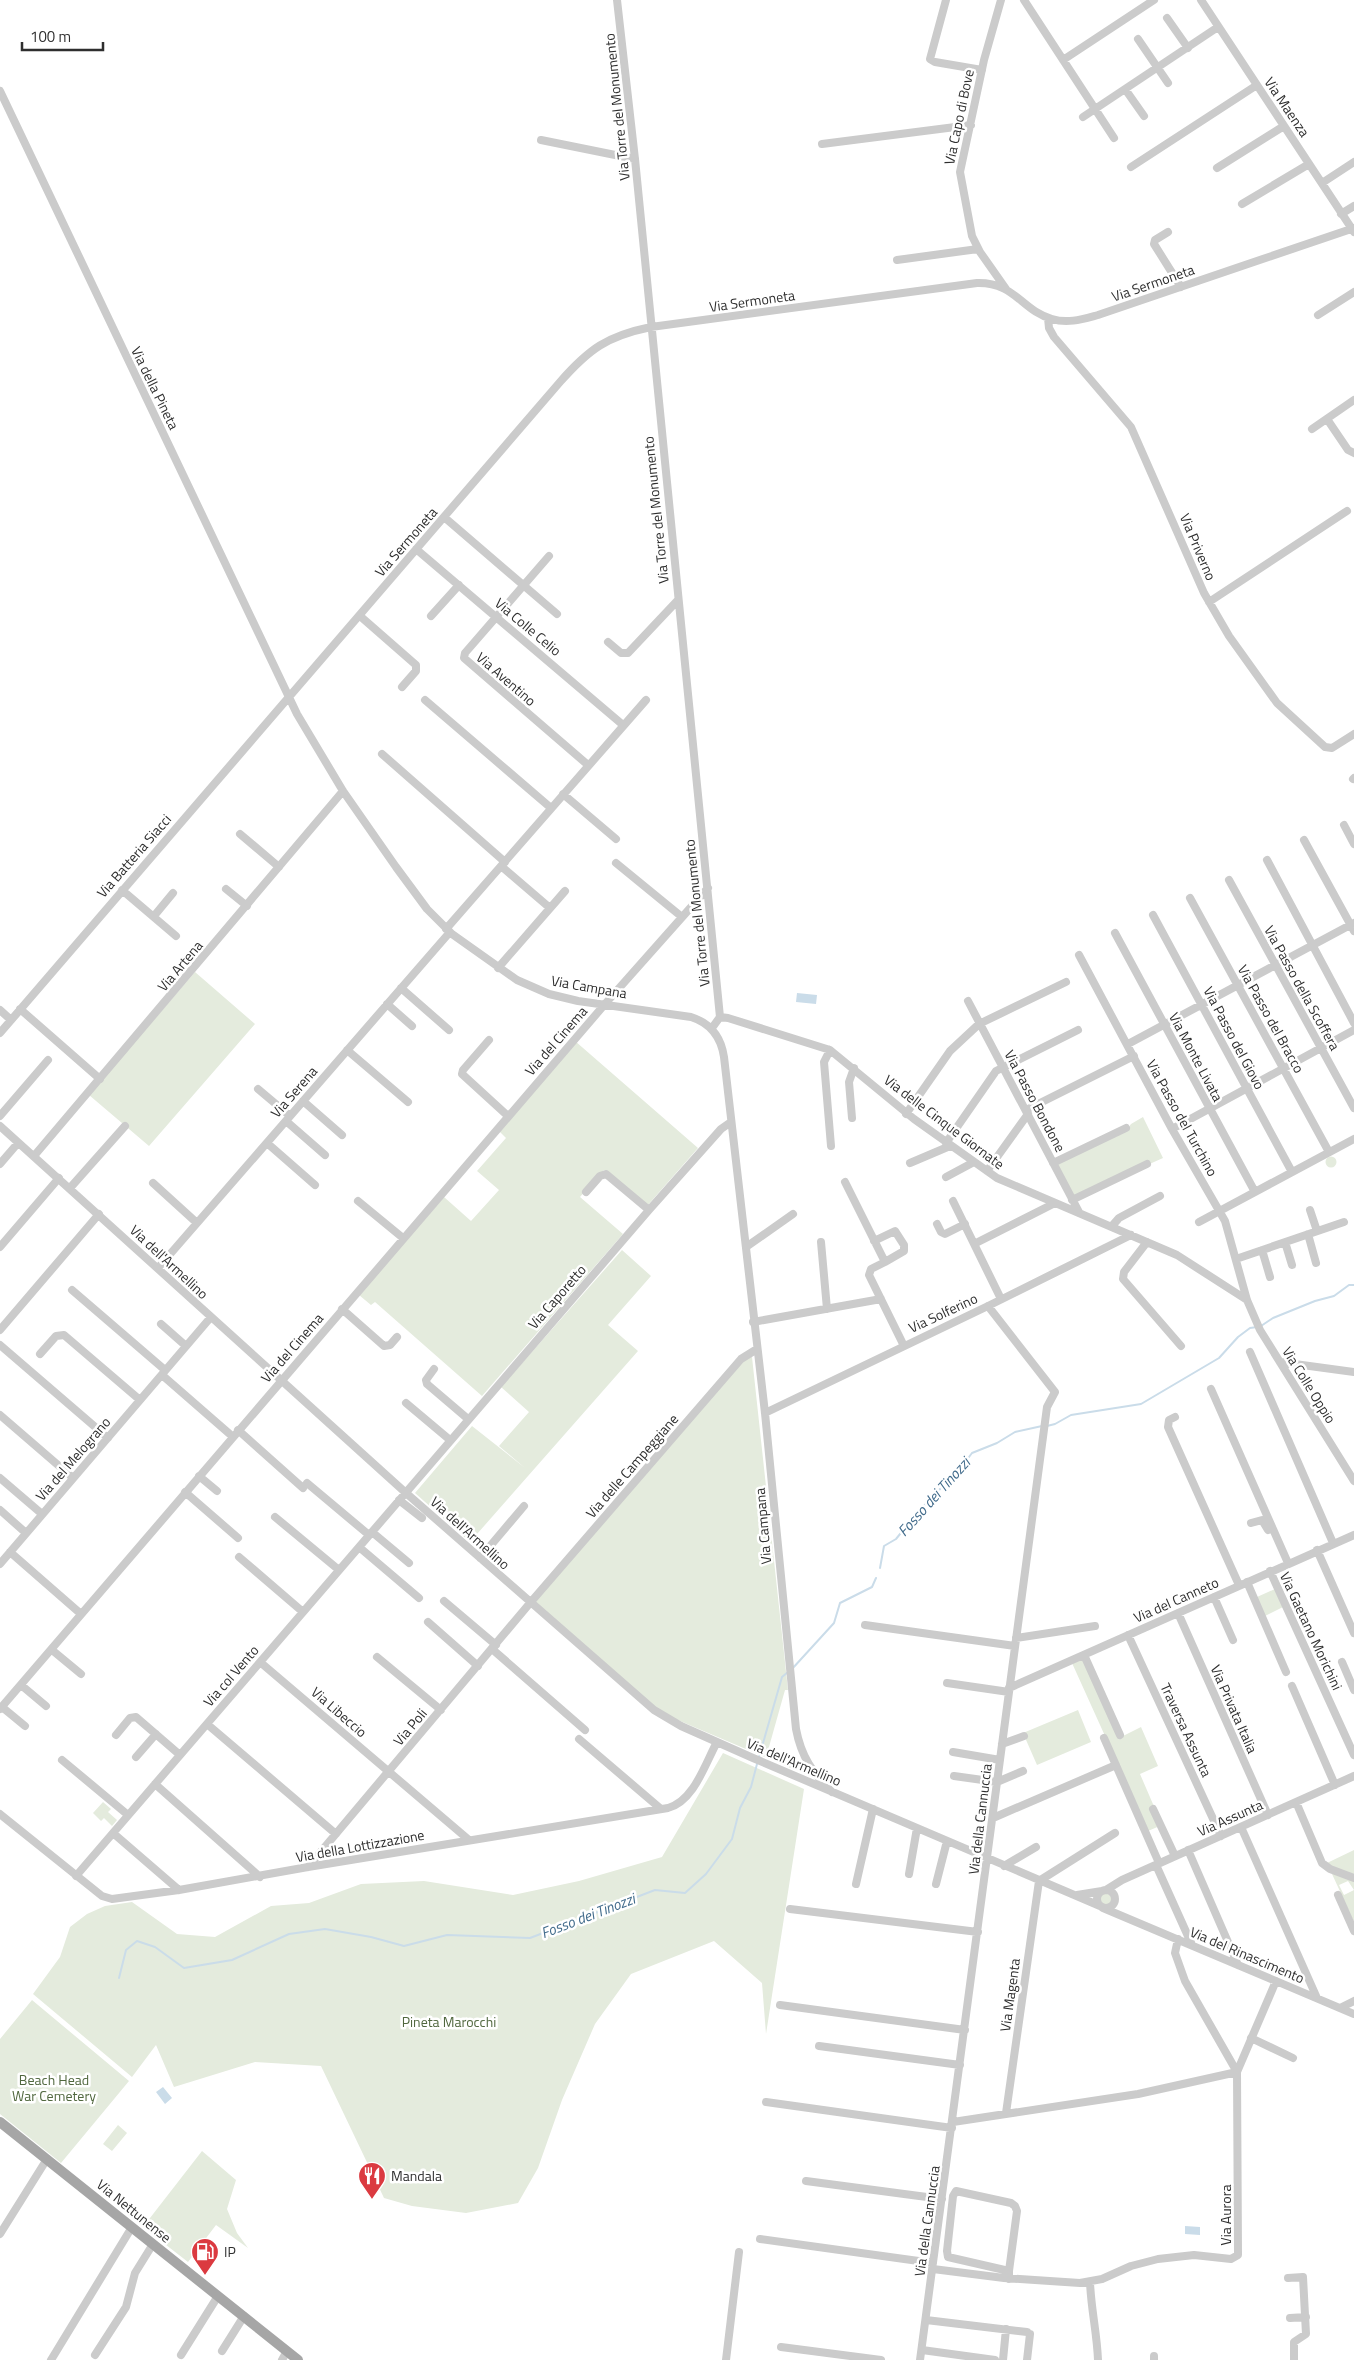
<svg xmlns="http://www.w3.org/2000/svg" width="1354" height="2360" viewBox="0 0 1354 2360" font-family="'Titillium Web',sans-serif">
  <rect width="100%" height="100%" fill="#fff"/>
  <!-- green -->
  <path fill="#e4ebdd" d="M 195,972 L 255,1024 L 149,1146 L 89,1095 Z
    M 575,1041 L 698,1148 L 647,1206 L 604,1170 L 580,1197 L 623,1234 L 482,1396 L 375,1302 L 371,1305 L 359,1295 L 444,1197 L 471,1221 L 499,1190 L 477,1171 L 506,1138 L 498,1130 Z
    M 1143,1117 L 1163,1158 L 1073,1198 L 1055,1162 L 1128,1128 L 1131,1124 Z
    M1325.5 1162a5.5 5.5 0 1 1 11 0a5.5 5.5 0 1 1-11 0Z
    M 622,1250 L 651,1276 L 608,1325 L 638,1351 L 470,1542 L 415,1493 L 472,1426 L 525,1468 L 499,1446 L 529,1412 L 501,1387 Z
    M 752,1357 L 788,1690 L 785,1690 L 767,1754 L 801,1768 L 800,1772 L 659,1712 L 535,1602 L 742,1359 Z
    M 1275,1589 L 1283,1607 L 1265,1616 L 1257,1597 Z
    M 1083,1658 L 1119,1738 L 1141,1727 L 1158,1766 L 1140,1774 L 1162,1825 L 1148,1831 L 1072,1663 Z
    M 1078,1710 L 1091,1742 L 1037,1765 L 1023,1733 Z
    M 723,1753 L 804,1789 L 766,2034 L 762,1983 L 714,1941 L 631,1974 L 595,2024 L 562,2100 L 538,2168 L 518,2203 L 466,2213 L 412,2206 L 384,2198 L 321,2066 L 255,2062 L 174,2087 L 156,2045 L 132,2077 L 33,1994 L 60,1957 L 70,1927 L 87,1914 L 105,1906 L 132,1902 L 177,1934 L 215,1937 L 271,1906 L 309,1903 L 361,1884 L 424,1881 L 513,1895 L 579,1881 L 662,1857 Z
    M 103,1802 L 111,1809 L 108,1812 L 117,1820 L 112,1826 L 104,1818 L 101,1821 L 93,1813 Z
    M 1354,1850 L 1354,1890 L 1348,1881 L 1339,1885 L 1344,1895 L 1354,1890 L 1354,1922 L 1327,1863 Z
    M1100.5 1899a5.5 5.5 0 1 1 11 0a5.5 5.5 0 1 1-11 0Z
    M 32,2000 L 129,2081 L 61,2163 L 0,2114 L 0,2039 Z
    M 118,2125 L 127,2133 L 112,2151 L 103,2144 Z
    M 202,2151 L 236,2180 L 227,2209 L 237,2233 L 248,2248 L 216,2225 L 188,2262 L 143,2227 Z"/>
  <!-- water -->
  <path fill="#cadce9" d="M 797,993 L 817,995 L 816,1004 L 796,1002 Z
    M 163,2087 L 172,2098 L 165,2104 L 156,2092 Z
    M 1185,2226 L 1200,2227 L 1200,2235 L 1185,2234 Z"/>
  <g fill="none" stroke-linecap="round" stroke-linejoin="round">
    <!-- stream -->
    <path stroke="#cadce9" stroke-width="2" d="M 1261,1326 L 1273,1318 L 1315,1301 L 1334,1296 L 1349,1285 L 1354,1285
      M 1047,1426 L 1055,1424 L 1071,1415 L 1141,1404 L 1219,1358 L 1238,1337 L 1250,1328 L 1257,1327
      M 880,1568 L 884,1546 L 896,1539 L 918,1512 L 963,1465 L 972,1453 L 997,1443 L 1015,1432 L 1042,1426
      M 792,1669 L 834,1623 L 840,1603 L 872,1587 L 876,1578
      M 759,1757 L 782,1677 L 788,1672
      M 119,1978 L 126,1950 L 137,1941 L 155,1947 L 184,1968 L 232,1960 L 289,1934 L 325,1929 L 371,1937 L 404,1946 L 447,1935 L 530,1938 L 655,1890 L 685,1893 L 706,1874 L 732,1839 L 740,1808 L 751,1787 L 757,1764"/>
    <!-- minor -->
    <path stroke="#cbcbcb" stroke-width="8" d="M 617,0 L 635,159 L 720,1017
      M 946,0 L 930,59 L 935,62 L 982,70
      M 1001,0 L 984,60 L 960,172 L 972,236 L 980,252 L 1006,289
      M 1024,0 L 1114,138
      M 1201,0 L 1354,232
      M 1167,18 L 1188,48
      M 1138,39 L 1168,83
      M 1063,60 L 1154,0
      M 1125,89 L 1144,116
      M 0,91 L 297,714 L 343,791 L 396,867 L 427,909 L 452,934 L 517,980 L 549,994 L 578,1001 L 691,1017 C 710,1023 721,1037 724,1057 L 765,1413 L 796,1729 C 801,1756 813,1774 832,1792
      M 1083,117 L 1218,27
      M 541,140 L 635,159
      M 822,144 L 971,125
      M 1131,167 L 1257,85
      M 1217,168 L 1284,126
      M 1322,183 L 1354,162
      M 1242,204 L 1309,164
      M 1341,214 L 1354,206
      M 1168,232 L 1155,240 L 1154,244 L 1181,287
      M 897,260 L 978,249
      M 1318,315 L 1354,292
      M 1048,318 L 1049,328 L 1054,337 L 1131,427 L 1204,593 L 1229,636 L 1277,703 L 1325,747 L 1332,748 L 1354,734
      M 1327,419 L 1348,450 L 1354,453
      M 1312,429 L 1354,400
      M 444,517 L 557,614
      M 416,549 L 623,725
      M 549,556 L 465,653 L 464,658 L 588,765
      M 1209,602 L 1347,511
      M 360,616 L 416,665 L 416,671 L 402,687
      M 431,616 L 459,585
      M 608,642 L 621,653 L 628,653 L 678,600
      M 425,700 L 551,808
      M 382,754 L 505,862
      M 1353,779 L 1354,778
      M 563,794 L 616,839
      M 1344,825 L 1354,844
      M 240,834 L 279,867
      M 1304,840 L 1354,931
      M 1267,860 L 1354,1023
      M 616,863 L 682,917
      M 501,866 L 550,908
      M 1229,880 L 1354,1108
      M 226,889 L 247,906
      M 122,890 L 176,936
      M 1190,898 L 1329,1152
      M 1153,915 L 1292,1172
      M 154,916 L 173,893
      M 446,929 L 646,700
      M 1115,933 L 1255,1192
      M 1079,955 L 1172,1129 L 1225,1221 L 1247,1300 L 1260,1330 L 1354,1481
      M 498,968 L 565,891
      M 401,988 L 449,1030
      M 968,1001 L 1079,1212
      M 387,1004 L 412,1026
      M 20,1009 L 100,1079
      M 0,1010 L 11,1020
      M 712,1028 L 720,1017 L 728,1018 L 830,1050 L 914,1119 L 997,1178 L 1177,1255 L 1247,1300
      M 0,1033 L 560,382 C 589,349 607,336 651,327 L 977,283 C 1015,282 1022,311 1052,319 C 1068,324 1083,319 1098,315 L 1354,228
      M 489,1040 L 463,1070 L 462,1074 L 508,1116
      M 1128,1044 L 1354,923
      M 347,1050 L 408,1102
      M 830,1050 L 824,1062 L 831,1146
      M 258,1089 L 290,1116
      M 303,1101 L 342,1135
      M 1026,1110 L 1134,1056
      M 906,1114 L 950,1051 L 979,1024 L 1066,982
      M 0,1116 L 48,1060
      M 852,1118 L 849,1082 L 854,1068
      M 286,1121 L 325,1155
      M 0,1126 L 406,1493 L 654,1710 L 681,1726 L 753,1758 L 1100,1906
      M 1172,1129 L 1354,1030
      M 267,1143 L 315,1185
      M 946,1143 L 996,1071 L 1078,1030
      M 34,1156 L 343,791
      M 910,1163 L 950,1146
      M 1053,1163 L 1126,1128
      M 0,1164 L 18,1143
      M 987,1171 L 1028,1114
      M 946,1177 L 974,1162
      M 845,1182 L 885,1262 L 871,1269 L 869,1275 L 904,1346
      M 153,1183 L 197,1223
      M 70,1188 L 125,1126
      M 586,1192 L 600,1176 L 606,1174 L 649,1210
      M 1072,1200 L 1147,1164
      M 358,1201 L 403,1238
      M 953,1201 L 1001,1299
      M 1310,1210 L 1317,1231
      M 1199,1222 L 1354,1139
      M 937,1224 L 941,1232 L 945,1234 L 965,1224
      M 1112,1226 L 1119,1218 L 1160,1196
      M 1308,1234 L 1316,1263
      M 874,1241 L 895,1231 L 904,1245 L 904,1251 L 885,1262
      M 821,1242 L 827,1309
      M 1147,1242 L 1124,1272 L 1123,1279 L 1181,1346
      M 1285,1242 L 1292,1265
      M 974,1244 L 1055,1203
      M 0,1247 L 59,1178
      M 746,1247 L 793,1214
      M 1262,1250 L 1270,1277
      M 1236,1259 L 1344,1222
      M 158,1268 L 450,932
      M 72,1290 L 165,1370
      M 342,1309 L 384,1346 L 390,1345 L 397,1337
      M 753,1322 L 881,1299
      M 161,1324 L 186,1346
      M 0,1330 L 99,1214
      M 0,1345 L 108,1438
      M 1250,1352 L 1333,1543
      M 40,1354 L 56,1336 L 64,1335 L 140,1400
      M 1280,1362 L 1354,1372
      M 434,1369 L 426,1380 L 427,1384 L 468,1419
      M 162,1375 L 232,1436
      M 1211,1389 L 1288,1563
      M 406,1403 L 450,1440
      M 765,1413 L 988,1306 L 1131,1235
      M 0,1415 L 73,1478
      M 1175,1417 L 1169,1420 L 1168,1427 L 1239,1585
      M 238,1430 L 303,1488
      M 199,1476 L 217,1491
      M 0,1478 L 42,1514
      M 307,1483 L 369,1535
      M 185,1492 L 238,1538
      M 399,1500 L 422,1518
      M 0,1510 L 26,1533
      M 275,1517 L 339,1570
      M 1251,1523 L 1262,1520 L 1268,1530
      M 372,1532 L 409,1563
      M 359,1547 L 419,1598
      M 1317,1550 L 1354,1633
      M 10,1552 L 81,1614
      M 239,1557 L 303,1612
      M 480,1558 L 524,1506
      M 0,1564 L 211,1317
      M 1270,1571 L 1354,1755
      M 1247,1582 L 1286,1672
      M 1214,1597 L 1233,1640
      M 444,1601 L 496,1645
      M 1178,1613 L 1268,1815
      M 428,1622 L 478,1666
      M 865,1625 L 1015,1646
      M 1128,1635 L 1221,1836
      M 1016,1638 L 1095,1626
      M 492,1649 L 585,1730
      M 52,1650 L 81,1674
      M 1084,1655 L 1120,1735
      M 377,1657 L 441,1710
      M 260,1662 L 469,1840
      M 1342,1662 L 1354,1690
      M 947,1683 L 1009,1692
      M 21,1685 L 46,1706
      M 1292,1686 L 1335,1785
      M 1009,1688 L 1354,1535
      M 2,1707 L 25,1726
      M 0,1709 L 605,1004 L 708,888
      M 207,1724 L 336,1834
      M 116,1735 L 130,1718 L 136,1717 L 180,1755
      M 1104,1738 L 1159,1863
      M 579,1739 L 661,1809
      M 1002,1744 L 1024,1736
      M 953,1752 L 1000,1760
      M 136,1757 L 156,1734
      M 62,1760 L 128,1815
      M 954,1776 L 997,1782 L 1023,1771
      M 155,1784 L 260,1877
      M 1296,1802 L 1322,1863 L 1330,1869 L 1354,1878
      M 1153,1809 L 1175,1856
      M 0,1814 L 102,1896 L 112,1899 L 179,1890 L 308,1867 L 668,1808 C 694,1801 705,1764 717,1742
      M 993,1818 L 1116,1765
      M 1241,1827 L 1317,1998
      M 113,1833 L 179,1890
      M 1188,1850 L 1238,1965
      M 1156,1865 L 1192,1945
      M 1004,1866 L 1036,1847
      M 308,1867 L 530,1603 L 741,1359 L 757,1349
      M 909,1874 L 917,1828
      M 76,1876 L 649,1210 L 721,1129 L 731,1122
      M 856,1884 L 873,1809
      M 936,1884 L 947,1841
      M1097 1899a9 9 0 1 1 18 0a9 9 0 1 1-18 0Z
      M 1106,1890 L 1122,1880 L 1354,1776
      M 1077,1895 L 1102,1891
      M 1338,1895 L 1354,1931
      M 1103,1908 L 1354,2014
      M 790,1909 L 978,1932
      M 780,2005 L 965,2030
      M 1340,2008 L 1354,2001
      M 1251,2038 L 1293,2058
      M 819,2046 L 960,2065
      M 1237,2072 L 1276,1981
      M 766,2102 L 952,2128
      M 1006,2113 L 1039,1881 L 1115,1833
      M 953,2122 L 1138,2094 L 1237,2072
      M 806,2181 L 942,2199
      M 0,2234 L 47,2159
      M 760,2239 L 933,2263
      M 933,2269 L 1004,2278 L 1080,2283 L 1102,2279 L 1131,2266 L 1158,2259 L 1194,2255 L 1231,2259 L 1238,2255 L 1237,2072 L 1185,1981 L 1175,1953 L 1178,1939
      M 1288,2278 L 1303,2277 L 1306,2334 L 1294,2342 L 1294,2360
      M 1009,2279 L 1009,2271 L 1017,2211 L 1015,2206 L 1011,2203 L 956,2191 L 953,2196 L 947,2251 L 948,2257 L 1009,2271
      M 1090,2282 C 1091,2309 1097,2333 1098,2360
      M 1290,2318 L 1306,2317
      M 926,2320 L 1027,2332
      M 781,2347 L 881,2360
      M 922,2350 L 995,2360
      M 222,2351 L 244,2316
      M 95,2355 L 126,2307 L 135,2273 L 153,2244
      M 181,2355 L 218,2296
      M 1154,2356 L 1154,2360
      M 51,2360 L 132,2227
      M 282,2360 L 287,2351
      M 726,2360 L 739,2252
      M 920,2360 L 1047,1407 L 1055,1392 L 988,1306
      M 1003,2360 L 1006,2329
      M 1027,2360 L 1030,2334"/>
    <!-- major -->
    <path stroke="#a6a6a6" stroke-width="10" d="M 0,2122 L 298,2360"/>
  </g>
  <!-- icons -->
  <defs>
    <symbol id="restaurant-pin" viewBox="-11 -11 22 30"><path d="M0 17L-7.5 6A9.5 9.5 0 1 1 7.5 6Z" fill="#db3a40" stroke="#fff"/><path d="M-5-6h1v4h1v-4h1v4h1v-4h1v5L-1.5 .5V6h-2V.5L-5-1ZM5-6V6H3V1.5H1.5Q1.5-4 5-6Z" fill="#fff"/></symbol>
    <symbol id="fuel-pin" viewBox="-11 -11 22 30"><path d="M0 17L-7.5 6A9.5 9.5 0 1 1 7.5 6Z" fill="#db3a40" stroke="#fff"/><path d="M-5.5-6h7V0h2V4h1.3V-2.5L3-4.5l.8-.8L6-3V5H2.5V1h-1V6h-7ZM-4.2-4.7v3.2H.2V-4.7Z" fill="#fff"/></symbol>
  </defs>
  <g fill-rule="evenodd">
    <use href="#restaurant-pin" x="356" y="2160" width="32" height="43"/>
    <use href="#fuel-pin" x="189" y="2236" width="32" height="43"/>
  </g>
  <g text-anchor="middle" stroke-width="5" stroke-linejoin="round" paint-order="stroke">
    <!-- street labels -->
    <g font-size="14" fill="#2e2e2e" stroke="#fff">
      <text transform="translate(617 107) rotate(-96)" y="5">Via Torre del Monumento</text>
      <text transform="translate(1287 107) rotate(56)" y="5">Via Maenza</text>
      <text transform="translate(959 117) rotate(-78)" y="5">Via Capo di Bove</text>
      <text transform="translate(1153 283) rotate(-19)" y="5">Via Sermoneta</text>
      <text transform="translate(752 301) rotate(-8)" y="5">Via Sermoneta</text>
      <text transform="translate(155 388) rotate(64)" y="5">Via della Pineta</text>
      <text transform="translate(656 510) rotate(-96)" y="5">Via Torre del Monumento</text>
      <text transform="translate(406 542) rotate(-49)" y="5">Via Sermoneta</text>
      <text transform="translate(1198 547) rotate(67)" y="5">Via Priverno</text>
      <text transform="translate(528 627) rotate(40)" y="5">Via Colle Celio</text>
      <text transform="translate(506 679) rotate(41)" y="5">Via Aventino</text>
      <text transform="translate(134 856) rotate(-49)" y="5">Via Batteria Siacci</text>
      <text transform="translate(697 913) rotate(-96)" y="5">Via Torre del Monumento</text>
      <text transform="translate(180 966) rotate(-50)" y="5">Via Artena</text>
      <text transform="translate(589 987) rotate(10)" y="5">Via Campana</text>
      <text transform="translate(1302 988) rotate(61)" y="5">Via Passo della Scoffera</text>
      <text transform="translate(1271 1019) rotate(61)" y="5">Via Passo del Bracco</text>
      <text transform="translate(1234 1038) rotate(62)" y="5">Via Passo del Giovo</text>
      <text transform="translate(556 1041) rotate(-49)" y="5">Via del Cinema</text>
      <text transform="translate(1196 1057) rotate(62)" y="5">Via Monte Livata</text>
      <text transform="translate(294 1092) rotate(-49)" y="5">Via Serena</text>
      <text transform="translate(1035 1101) rotate(62)" y="5">Via Passo Bondone</text>
      <text transform="translate(1182 1118) rotate(61)" y="5">Via Passo del Turchino</text>
      <text transform="translate(944 1122) rotate(37)" y="5">Via delle Cinque Giornate</text>
      <text transform="translate(169 1262) rotate(43)" y="5">Via dell'Armellino</text>
      <text transform="translate(557 1297) rotate(-49)" y="5">Via Caporetto</text>
      <text transform="translate(943 1313) rotate(-25)" y="5">Via Solferino</text>
      <text transform="translate(292 1348) rotate(-49)" y="5">Via del Cinema</text>
      <text transform="translate(1309 1385) rotate(58)" y="5">Via Colle Oppio</text>
      <text transform="translate(73 1459) rotate(-49)" y="5">Via del Melograno</text>
      <text transform="translate(632 1466) rotate(-49)" y="5">Via delle Campeggiane</text>
      <text transform="translate(763 1526) rotate(-95)" y="5">Via Campana</text>
      <text transform="translate(470 1533) rotate(42)" y="5">Via dell'Armellino</text>
      <text transform="translate(1176 1600) rotate(-24)" y="5">Via del Canneto</text>
      <text transform="translate(1311 1631) rotate(65)" y="5">Via Gaetano Morichini</text>
      <text transform="translate(231 1676) rotate(-49)" y="5">Via col Vento</text>
      <text transform="translate(1234 1709) rotate(66)" y="5">Via Privata Italia</text>
      <text transform="translate(339 1712) rotate(41)" y="5">Via Libeccio</text>
      <text transform="translate(410 1727) rotate(-50)" y="5">Via Poli</text>
      <text transform="translate(1186 1730) rotate(65)" y="5">Traversa Assunta</text>
      <text transform="translate(794 1762) rotate(23)" y="5">Via dell'Armellino</text>
      <text transform="translate(1230 1818) rotate(-24)" y="5">Via Assunta</text>
      <text transform="translate(980 1819) rotate(-83)" y="5">Via della Cannuccia</text>
      <text transform="translate(360 1846) rotate(-10)" y="5">Via della Lottizzazione</text>
      <text transform="translate(1247 1955) rotate(23)" y="5">Via del Rinascimento</text>
      <text transform="translate(1010 1995) rotate(-82)" y="5">Via Magenta</text>
      <text transform="translate(134 2211) rotate(39)" y="5">Via Nettunense</text>
      <text transform="translate(1226 2215) rotate(-90)" y="5">Via Aurora</text>
      <text transform="translate(927 2221) rotate(-82)" y="5">Via della Cannuccia</text>
    </g>
    <!-- park labels -->
    <g font-size="14" fill="#50673e" stroke="#fff">
      <text x="449" y="2027">Pineta Marocchi</text>
      <text x="54" y="2085">Beach Head<tspan x="54" dy="16">War Cemetery</tspan></text>
    </g>
    <!-- poi labels -->
    <g font-size="14" fill="#2e2e2e" stroke="#fff" text-anchor="start">
      <text x="391" y="2181">Mandala</text>
      <text x="224" y="2257">IP</text>
    </g>
    <!-- water labels -->
    <g font-size="15" font-style="italic" fill="#416b8b" stroke="#fff">
      <text transform="translate(934 1497) rotate(-48)" y="5">Fosso dei Tinozzi</text>
      <text transform="translate(588 1916) rotate(-21)" y="5">Fosso dei Tinozzi</text>
    </g>
  </g>
  <!-- scale -->
  <path d="M22 42v8h81v-8" fill="none" stroke="#2e2e2e" stroke-width="2.5"/>
  <text x="30" y="42" font-size="15" fill="#2e2e2e" stroke="#ffffff" stroke-width="4" paint-order="stroke">100 m</text>
</svg>
